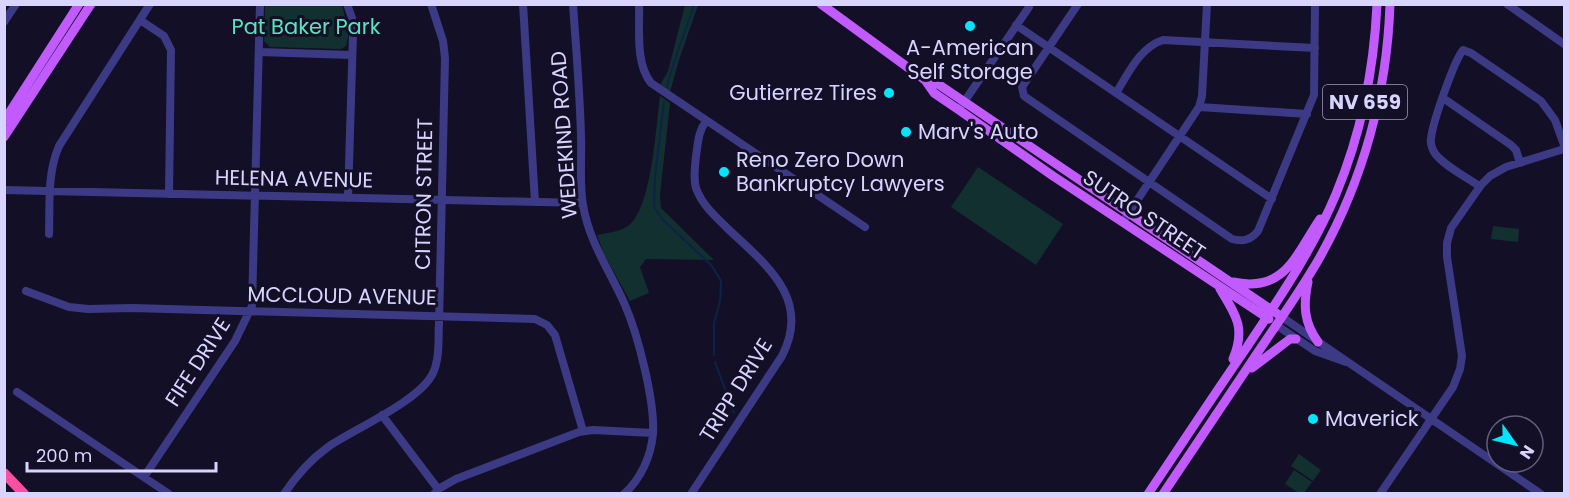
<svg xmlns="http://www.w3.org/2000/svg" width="1569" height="498" viewBox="0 0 1569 498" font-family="Poppins,sans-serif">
  <rect width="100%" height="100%" fill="#130f26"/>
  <!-- green -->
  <path fill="#12302f" d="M 265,5 L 342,5 L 349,33 L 346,46 L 341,49 L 270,47 L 264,41 Z
    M 685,5 L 698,5 L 679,60 L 670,92 L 660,85 L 668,71 Z
    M 660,96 L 670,103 L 660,195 L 661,208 L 714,260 L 646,259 L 640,267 L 649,293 L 630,301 L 604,254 L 597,235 C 607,233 619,232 628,226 C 652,209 656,125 660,96 Z
    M 978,167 L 1063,224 L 1036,265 L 951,207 Z
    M 1493,226 L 1519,229 L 1518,242 L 1491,239 Z
    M 1299,454 L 1321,470 L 1313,481 L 1291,466 Z
    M 1294,470 L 1312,482 L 1304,493 L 1299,493 L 1285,484 Z"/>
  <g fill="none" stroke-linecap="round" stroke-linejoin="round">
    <!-- stream -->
    <path stroke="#0c2248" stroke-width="2" d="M 667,87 C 673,59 686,33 694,4
      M 664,102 L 655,176 L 654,207 L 662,219 L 712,266 L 721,281 L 720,301 L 714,323 L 714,355
      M 715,362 L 734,413"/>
    <!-- minor -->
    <path stroke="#3d3a85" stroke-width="8" d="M 347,4 L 352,18 L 353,34 L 348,198
      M 523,4 L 535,202
      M 573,4 C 576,48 580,93 581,137 C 582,159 579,183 583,205 C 589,242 610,271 625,305 C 638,335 655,401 653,434 C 651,456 641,479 624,494
      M 639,4 C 640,29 635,63 651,83 L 865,227
      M 1078,4 L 1022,87 L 1024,96 L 1232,239 C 1243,242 1251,240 1258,231 L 1314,95 L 1315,4
      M 1507,4 L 1564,44
      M 140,20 L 164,36 L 171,50 L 169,194
      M 4,22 L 16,4
      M 1016,25 L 1272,199
      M 259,52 L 352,55
      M 1116,93 C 1128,74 1140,47 1163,40 L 1315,48
      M 1443,98 L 1511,145 L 1516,150 L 1520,163
      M 962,105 L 1029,7
      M 1199,107 L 1307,114
      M 1479,186 C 1468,178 1441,164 1434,152 C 1432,148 1430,144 1431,139 C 1432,124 1454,61 1463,50 L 1471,53 L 1541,101 L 1555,120 L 1564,145
      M 4,190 L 582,203
      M 1126,217 L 1199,107 L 1202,96 L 1207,4
      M 49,234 C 50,205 47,173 59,146 L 150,4
      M 26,291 L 69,307 L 88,309 L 132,308 L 535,319 L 547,325 L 555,335 L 583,431
      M 1282,317 L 1541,494
      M 1276,325 L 1315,351 L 1346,362
      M 17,392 L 169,494
      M 382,415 L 438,489
      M 144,477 L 235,341 L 252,306 L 260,4
      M 284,494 C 296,476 310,460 328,447 C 354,429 420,401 433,373 C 440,358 438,339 439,323 L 445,58 L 443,41 L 431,4
      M 434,494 L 440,488 L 456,479 L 579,432 L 593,430 L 653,433
      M 691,494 L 782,356 C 812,298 765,264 727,228 C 715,216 702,205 696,188 C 693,178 695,167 696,156 C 698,143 698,132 706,121
      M 1380,494 L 1453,387 L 1460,369 L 1462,356 L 1447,257 L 1447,243 L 1451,228 L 1481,185 L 1490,176 L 1506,167 L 1564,149"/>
    <!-- major -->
    <path stroke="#c25bff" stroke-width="9" d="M 821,4 L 925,80 L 938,84 L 1282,317
      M 925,80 L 934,93 L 959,110 L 1053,176 L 1269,319
      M 4,121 L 79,4
      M 4,137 L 91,4
      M 1233,282 C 1285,293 1295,256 1320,219
      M 1308,282 C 1303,305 1304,323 1318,342
      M 1220,289 C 1236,315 1246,328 1233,359
      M 1252,368 L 1290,339 L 1296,339
      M 1148,494 C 1181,445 1213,396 1247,347 C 1280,297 1313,249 1336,194 C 1361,134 1374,70 1377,4
      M 1163,494 C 1192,451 1221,407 1250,364 C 1273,329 1299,294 1320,257 C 1363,180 1387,93 1390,4"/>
    <!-- highway -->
    <path stroke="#ff4fa3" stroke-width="10" d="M 4,473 L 24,494"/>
  </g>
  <!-- markers -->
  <g fill="#00e5ff" stroke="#130f26" stroke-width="2">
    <circle cx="970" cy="26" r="6"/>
    <circle cx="889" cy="93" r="6"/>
    <circle cx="906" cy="132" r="6"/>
    <circle cx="724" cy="172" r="6"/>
    <circle cx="1313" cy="419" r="6"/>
  </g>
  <g text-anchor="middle" stroke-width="6" stroke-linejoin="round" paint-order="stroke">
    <!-- shield labels -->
    <rect fill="#130f26" stroke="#9e99be" stroke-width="1.5" x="1323" y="85" width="84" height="34" rx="4.5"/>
    <g font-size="20" font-weight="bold" fill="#d9d4ff">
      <text x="1365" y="109">NV 659</text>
    </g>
    <!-- park labels -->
    <g font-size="21" fill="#5fe0c0" stroke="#130f26">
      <text x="306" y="34">Pat Baker Park</text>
    </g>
    <!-- poi labels -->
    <g font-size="21" fill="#d9d4ff" stroke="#130f26" text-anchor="start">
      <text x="970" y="55" text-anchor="middle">A-American<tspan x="970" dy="24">Self Storage</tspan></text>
      <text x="877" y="100" text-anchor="end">Gutierrez Tires</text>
      <text x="918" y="139">Marv's Auto</text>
      <text x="736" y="167">Reno Zero Down<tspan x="736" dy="24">Bankruptcy Lawyers</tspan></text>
      <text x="1325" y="426">Maverick</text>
    </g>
    <!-- street labels -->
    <g font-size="21" fill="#d9d4ff" stroke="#130f26">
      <text transform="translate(564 135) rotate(-94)" y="7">WEDEKIND ROAD</text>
      <text transform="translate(294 179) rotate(1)" y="7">HELENA AVENUE</text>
      <text transform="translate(424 194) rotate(-89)" y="7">CITRON STREET</text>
      <text transform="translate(1144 215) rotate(34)" y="7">SUTRO STREET</text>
      <text transform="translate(342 296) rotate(1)" y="7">MCCLOUD AVENUE</text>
      <text transform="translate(198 362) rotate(-57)" y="7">FIFE DRIVE</text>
      <text transform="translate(736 390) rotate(-58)" y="7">TRIPP DRIVE</text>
    </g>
  </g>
  <!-- border -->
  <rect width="1569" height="498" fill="none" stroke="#d9d4ff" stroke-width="12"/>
  <!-- north arrow -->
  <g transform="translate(1515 444) rotate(124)"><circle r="28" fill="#130f26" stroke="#625e7d" stroke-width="1.5"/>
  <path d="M0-4.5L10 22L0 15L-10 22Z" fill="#00e5ff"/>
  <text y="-9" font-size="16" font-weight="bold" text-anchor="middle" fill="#d9d4ff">N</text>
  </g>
  <!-- scale -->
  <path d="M27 462v9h189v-9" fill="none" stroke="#d9d4ff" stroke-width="3"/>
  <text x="36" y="462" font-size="18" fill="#d9d4ff" stroke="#130f26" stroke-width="4.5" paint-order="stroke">200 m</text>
</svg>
